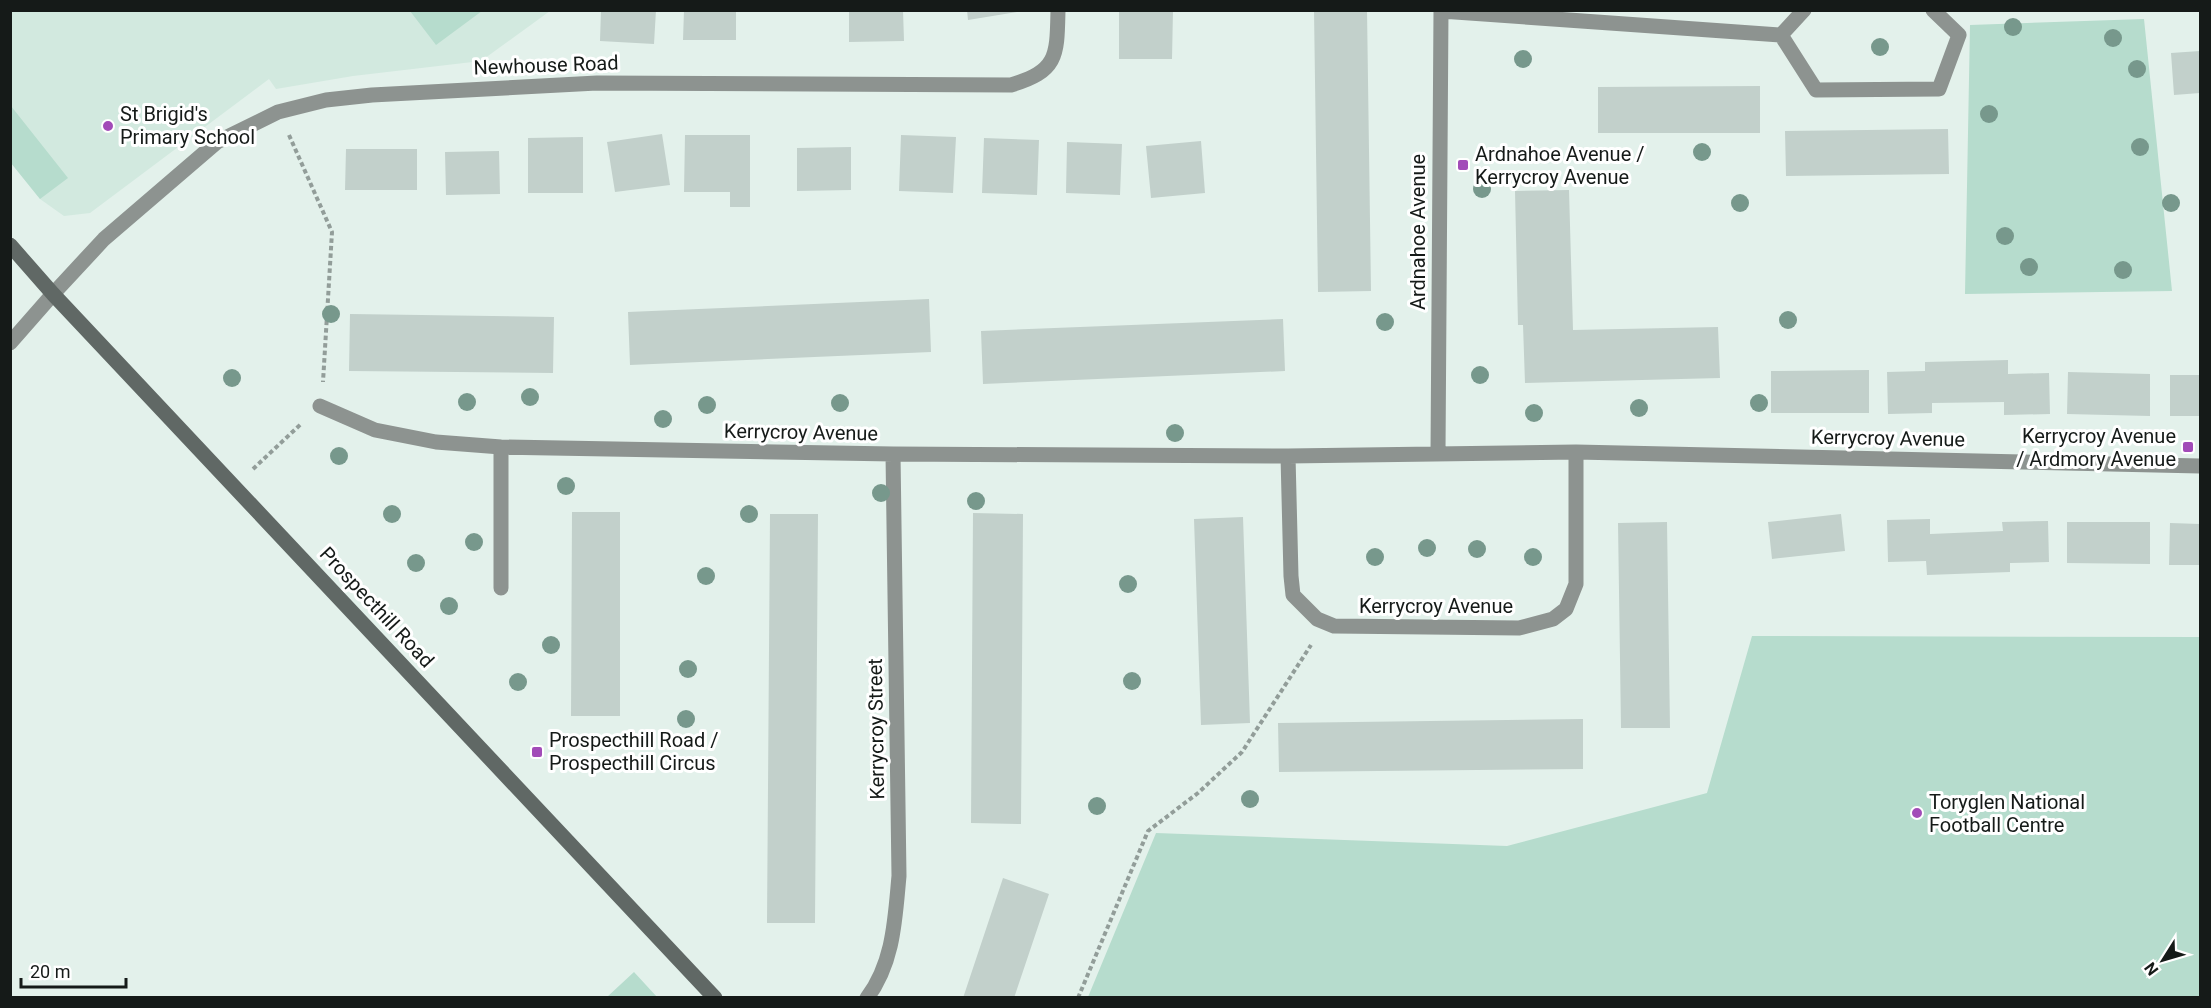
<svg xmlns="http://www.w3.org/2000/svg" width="2211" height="1008" viewBox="0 0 2211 1008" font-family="Roboto,sans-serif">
  <rect width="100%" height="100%" fill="#e3f1eb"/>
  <!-- built -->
  <path fill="#d2e9df" d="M 10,11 L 550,11 L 481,61 L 353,76 L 276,89 L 269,79 L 90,213 L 64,216 L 40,199 L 11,163 Z"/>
  <!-- green -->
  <path fill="#b6dccd" d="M 410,11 L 409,11 L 482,11 L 436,45 Z
    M 2144,19 L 2172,291 L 1965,294 L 1970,25 Z
    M 11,106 L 68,178 L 40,199 L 11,163 Z
    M 1752,636 L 2200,637 L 2200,997 L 1088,997 L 1156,833 L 1507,846 L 1707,793 Z
    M 634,972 L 657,997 L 607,997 Z"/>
  <!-- building -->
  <path fill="#c2d0cb" d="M 601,10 L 656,10 L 654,44 L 600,41 Z
    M 684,10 L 736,10 L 736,40 L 683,40 Z
    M 849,10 L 903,10 L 904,41 L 849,42 Z
    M 967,10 L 1017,10 L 1017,12 L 968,20 Z
    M 1119,10 L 1173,10 L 1172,59 L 1119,59 Z
    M 1314,10 L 1367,10 L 1371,291 L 1318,292 Z
    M 2200,51 L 2200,93 L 2174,95 L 2171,53 Z
    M 1760,86 L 1760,133 L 1598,133 L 1598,87 Z
    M 1948,129 L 1949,174 L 1786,176 L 1785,131 Z
    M 662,134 L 670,185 L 615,192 L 607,142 Z
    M 685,135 L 750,135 L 750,207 L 730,207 L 730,192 L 684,192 Z
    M 901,135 L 956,137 L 953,193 L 899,191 Z
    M 583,137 L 583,193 L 528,193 L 528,138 Z
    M 984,138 L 1039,140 L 1037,195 L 982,193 Z
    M 1201,141 L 1205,193 L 1151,198 L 1146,146 Z
    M 1067,142 L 1122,144 L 1120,195 L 1066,193 Z
    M 851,147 L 851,190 L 797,191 L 797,148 Z
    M 346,149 L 417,149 L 417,190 L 345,190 Z
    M 499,151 L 500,194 L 446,195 L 445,152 Z
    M 1569,190 L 1573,330 L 1718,327 L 1720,378 L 1525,383 L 1523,325 L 1518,325 L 1515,191 Z
    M 929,299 L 931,352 L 630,365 L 628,312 Z
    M 350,314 L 554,317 L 553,373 L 349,371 Z
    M 1283,319 L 1285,371 L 983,384 L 981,331 Z
    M 2008,360 L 2008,374 L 2049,373 L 2050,414 L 2004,415 L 2004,402 L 1932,403 L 1932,413 L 1888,414 L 1887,372 L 1925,371 L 1925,362 Z
    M 1869,370 L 1869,413 L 1771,413 L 1771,371 Z
    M 2068,372 L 2150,374 L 2150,416 L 2067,414 Z
    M 2170,375 L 2200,375 L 2200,416 L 2170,416 Z
    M 572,512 L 620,512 L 620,716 L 571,716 Z
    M 973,513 L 1023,514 L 1021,824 L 971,823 Z
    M 770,514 L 818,514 L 815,923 L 767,923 Z
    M 1841,514 L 1845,551 L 1772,559 L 1768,522 Z
    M 1243,517 L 1250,723 L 1201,725 L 1194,519 Z
    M 1930,519 L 1930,534 L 2003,531 L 2002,522 L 2048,521 L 2049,562 L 2010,563 L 2010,572 L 1927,575 L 1926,561 L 1888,562 L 1887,520 Z
    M 1667,522 L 1670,728 L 1621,728 L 1618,523 Z
    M 2067,522 L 2150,522 L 2150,564 L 2067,563 Z
    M 2170,523 L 2200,524 L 2200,565 L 2169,565 Z
    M 1583,719 L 1583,769 L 1279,772 L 1278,723 Z
    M 1003,878 L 1049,894 L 1014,998 L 963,998 Z"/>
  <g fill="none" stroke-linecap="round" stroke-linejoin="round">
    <!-- path -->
    <path stroke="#929d99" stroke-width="4" stroke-dasharray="4.5 3" stroke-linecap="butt" d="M 289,135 L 332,232 L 323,382
      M 253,469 L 302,423
      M 1078,998 L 1148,831 L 1198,793 L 1242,752 L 1311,645"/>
    <!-- street -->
    <path stroke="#8d9390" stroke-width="15" d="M 1441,11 L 1781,35
      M 1781,35 L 1816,90 L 1939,89 L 1959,35 L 1933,10
      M 1781,35 L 1804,10
      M 10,343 L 53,294 L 104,239 L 217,142 L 278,112 L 326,100 L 372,95 L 597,83 L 1011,85 C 1058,71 1057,56 1058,10
      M 320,406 L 375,430 L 436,442 L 501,447 L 893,454 L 1288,456 L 1576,452 L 2200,466
      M 501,447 L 501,588
      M 1438,453 L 1441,10
      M 1288,456 L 1291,576 L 1293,595 L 1317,619 L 1334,626 L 1519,628 L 1553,619 L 1566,609 L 1576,584 L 1576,452
      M 867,998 C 894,962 895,918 899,876 L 893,454"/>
    <!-- secondary -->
    <path stroke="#606865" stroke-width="15" d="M 10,245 L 53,294 L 715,998"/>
  </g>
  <!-- trees -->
  <g fill="#77988c">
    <circle cx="2013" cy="27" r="9"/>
    <circle cx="2113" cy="38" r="9"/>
    <circle cx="1880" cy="47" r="9"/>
    <circle cx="1523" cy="59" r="9"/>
    <circle cx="2137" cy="69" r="9"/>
    <circle cx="1989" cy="114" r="9"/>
    <circle cx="2140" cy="147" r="9"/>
    <circle cx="1702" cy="152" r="9"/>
    <circle cx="1482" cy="189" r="9"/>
    <circle cx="1740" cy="203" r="9"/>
    <circle cx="2171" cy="203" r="9"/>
    <circle cx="2005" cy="236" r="9"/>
    <circle cx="2029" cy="267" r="9"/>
    <circle cx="2123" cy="270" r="9"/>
    <circle cx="331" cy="314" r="9"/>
    <circle cx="1788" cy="320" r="9"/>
    <circle cx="1385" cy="322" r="9"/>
    <circle cx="1480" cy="375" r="9"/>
    <circle cx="232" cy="378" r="9"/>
    <circle cx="530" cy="397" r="9"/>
    <circle cx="467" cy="402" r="9"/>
    <circle cx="840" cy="403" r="9"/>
    <circle cx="1759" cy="403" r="9"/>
    <circle cx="707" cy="405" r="9"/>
    <circle cx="1639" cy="408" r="9"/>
    <circle cx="1534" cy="413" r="9"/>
    <circle cx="663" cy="419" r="9"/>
    <circle cx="1175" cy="433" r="9"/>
    <circle cx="339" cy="456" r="9"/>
    <circle cx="566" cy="486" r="9"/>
    <circle cx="881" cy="493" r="9"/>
    <circle cx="976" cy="501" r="9"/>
    <circle cx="392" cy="514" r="9"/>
    <circle cx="749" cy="514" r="9"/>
    <circle cx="474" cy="542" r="9"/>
    <circle cx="1427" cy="548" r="9"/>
    <circle cx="1477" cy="549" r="9"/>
    <circle cx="1375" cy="557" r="9"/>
    <circle cx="1533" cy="557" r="9"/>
    <circle cx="416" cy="563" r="9"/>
    <circle cx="706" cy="576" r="9"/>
    <circle cx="1128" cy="584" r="9"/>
    <circle cx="449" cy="606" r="9"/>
    <circle cx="551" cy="645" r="9"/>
    <circle cx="688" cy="669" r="9"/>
    <circle cx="1132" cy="681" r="9"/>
    <circle cx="518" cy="682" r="9"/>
    <circle cx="686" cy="719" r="9"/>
    <circle cx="1250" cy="799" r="9"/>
    <circle cx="1097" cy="806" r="9"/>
  </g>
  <!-- markers -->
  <g fill="#a24bb8" stroke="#fff" stroke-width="2">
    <circle cx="108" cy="126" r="6"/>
    <rect x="1457" y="159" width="12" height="12" rx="3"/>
    <rect x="2182" y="441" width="12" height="12" rx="3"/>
    <rect x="531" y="746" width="12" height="12" rx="3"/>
    <circle cx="1917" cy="813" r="6"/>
  </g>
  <g text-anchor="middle" stroke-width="6" stroke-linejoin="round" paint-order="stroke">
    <!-- street labels -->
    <g font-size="20" fill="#151a18" stroke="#fff">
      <text transform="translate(546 65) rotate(-2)" y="7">Newhouse Road</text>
      <text transform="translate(1418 232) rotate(-90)" y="7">Ardnahoe Avenue</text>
      <text transform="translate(801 432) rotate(1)" y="7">Kerrycroy Avenue</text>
      <text transform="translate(1888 438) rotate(1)" y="7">Kerrycroy Avenue</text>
      <text x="1436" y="613">Kerrycroy Avenue</text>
      <text transform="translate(377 607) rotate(47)" y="7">Prospecthill Road</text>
      <text transform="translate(876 729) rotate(-91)" y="7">Kerrycroy Street</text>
    </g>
    <!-- poi labels -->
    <g font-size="20" fill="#151a18" stroke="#fff" text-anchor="start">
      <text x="120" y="121">St Brigid's<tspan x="120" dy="23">Primary School</tspan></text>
      <text x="1475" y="161">Ardnahoe Avenue /<tspan x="1475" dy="23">Kerrycroy Avenue</tspan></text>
      <text x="2176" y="443" text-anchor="end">Kerrycroy Avenue<tspan x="2176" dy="23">/ Ardmory Avenue</tspan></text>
      <text x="549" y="747">Prospecthill Road /<tspan x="549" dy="23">Prospecthill Circus</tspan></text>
      <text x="1929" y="809">Toryglen National<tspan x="1929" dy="23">Football Centre</tspan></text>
    </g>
  </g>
  <!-- border -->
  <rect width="2211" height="1008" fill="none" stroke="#151a18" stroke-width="24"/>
  <!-- north arrow -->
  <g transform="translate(2163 960) rotate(233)" stroke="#ffffff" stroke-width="4.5" paint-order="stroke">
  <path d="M0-4.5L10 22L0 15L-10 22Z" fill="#151a18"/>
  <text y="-9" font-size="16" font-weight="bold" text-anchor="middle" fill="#151a18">N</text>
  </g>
  <!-- scale -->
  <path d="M21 978v9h105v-9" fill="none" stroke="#151a18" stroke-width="3"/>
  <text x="30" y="978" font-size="18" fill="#151a18" stroke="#ffffff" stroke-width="4.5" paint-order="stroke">20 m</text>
</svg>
